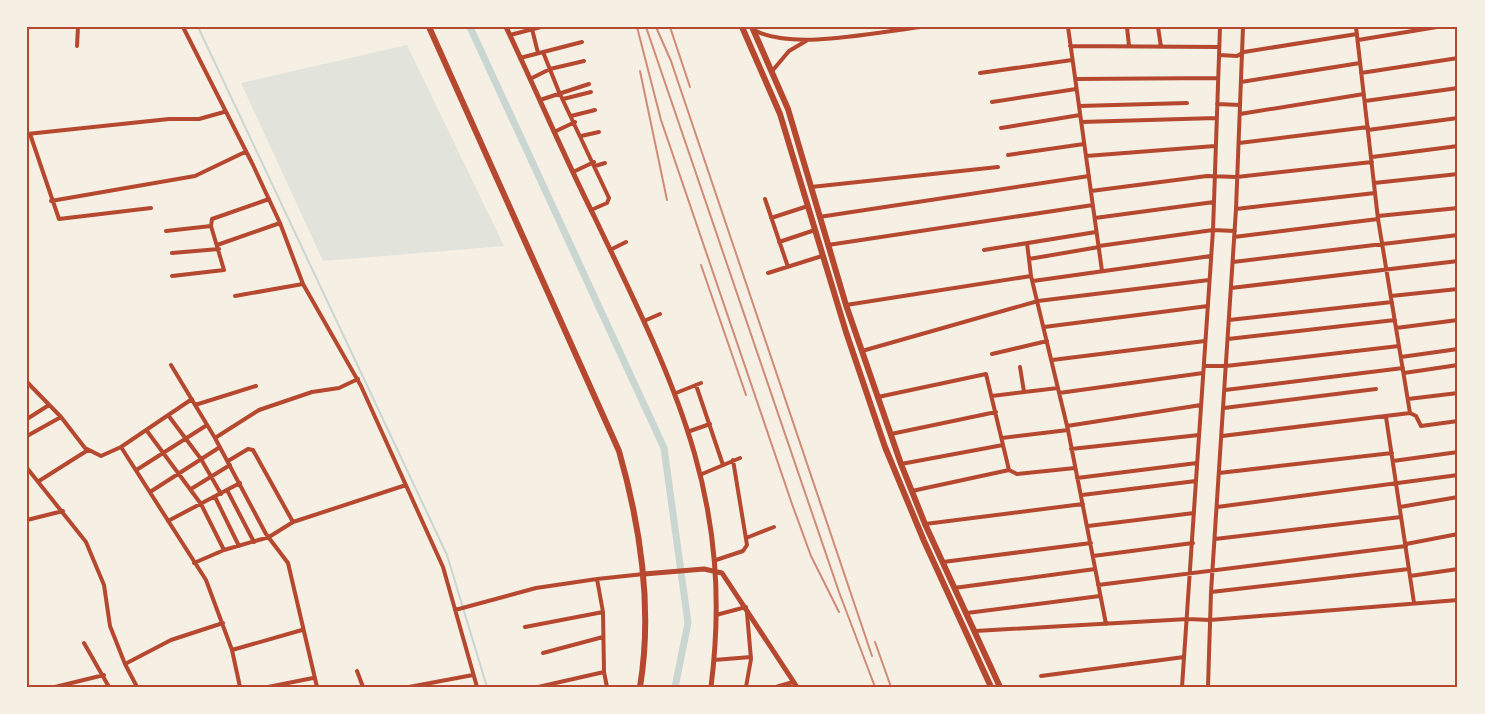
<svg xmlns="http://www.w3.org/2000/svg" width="1485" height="714" viewBox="0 0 1485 714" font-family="Raleway,sans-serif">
  <rect width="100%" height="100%" fill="#f6efe4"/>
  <!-- green -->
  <path fill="#e2e4dc" d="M 407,45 L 504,246 L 323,261 L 241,83 Z"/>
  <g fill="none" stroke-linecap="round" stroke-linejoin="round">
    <!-- stream -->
    <path stroke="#c9d6d2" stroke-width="2" d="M 198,27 L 447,555 L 487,687"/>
    <!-- canal -->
    <path stroke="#c9d6d2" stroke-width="7" d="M 470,27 L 664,448 L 688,623 L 675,687"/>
    <!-- minor -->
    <path stroke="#b5482f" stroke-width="4" d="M 183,27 L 253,165 L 280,223 L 303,284 L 361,386 L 443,567 L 477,687
      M 1068,27 L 1102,271
      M 1127,27 L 1129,46
      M 1158,27 L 1161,47
      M 1356,27 L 1378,219 L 1410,413
      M 532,29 L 538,53
      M 754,30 C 791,51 877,32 921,27
      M 510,35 L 541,27
      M 1358,40 L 1437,27
      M 77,46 L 78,27
      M 1070,46 L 1219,47
      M 543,52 L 559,92 L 609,198 L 607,203 L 591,210
      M 1219,55 L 1237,56 L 1244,52 L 1357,34
      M 520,58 L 582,42
      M 773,70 L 789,51 L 806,41
      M 980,73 L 1072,60
      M 1361,73 L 1458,58
      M 530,79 L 550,69 L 584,61
      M 1075,79 L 1218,78
      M 1241,82 L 1360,63
      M 563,99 L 591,92
      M 540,100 L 589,84
      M 1365,101 L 1458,88
      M 992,102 L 1076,89
      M 1217,104 L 1240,105
      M 1079,106 L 1187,103
      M 1240,114 L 1364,94
      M 571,116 L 595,110
      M 1081,122 L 1216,118
      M 1001,128 L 1080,115
      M 1368,130 L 1458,118
      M 554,132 L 575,122
      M 27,134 L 169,119 L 199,119 L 224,112
      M 30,134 L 59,219 L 151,208
      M 581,136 L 599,132
      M 1239,143 L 1368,127
      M 1008,155 L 1084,144
      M 1086,156 L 1215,146
      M 1372,157 L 1458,146
      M 595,166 L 605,163
      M 573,172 L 594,162
      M 1374,183 L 1458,174
      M 811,187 L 998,167
      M 1091,191 L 1207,176 L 1237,177 L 1372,162
      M 765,199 L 788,267
      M 51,201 L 195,176 L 245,152
      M 1236,209 L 1375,193
      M 1378,216 L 1458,208
      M 819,217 L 1089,176
      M 771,218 L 808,206
      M 1095,218 L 1214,202
      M 166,231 L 211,226
      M 1234,237 L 1378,219
      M 779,242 L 815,230
      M 1027,243 L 1031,276 L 1068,430 L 1106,624
      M 217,245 L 280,223
      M 828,245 L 1093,205
      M 1099,246 L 1213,230 L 1235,231
      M 610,250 L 626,242
      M 984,250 L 1096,232
      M 172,253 L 219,249
      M 1029,259 L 1099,247
      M 1233,262 L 1458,235
      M 768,273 L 822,256
      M 172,276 L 224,270 L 211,226 L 212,219 L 269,199
      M 1033,281 L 1211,256
      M 1231,288 L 1458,261
      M 235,296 L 303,284
      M 1391,296 L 1458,289
      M 846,305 L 1031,276
      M 1229,320 L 1392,302
      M 644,321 L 660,314
      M 1044,327 L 1208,306
      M 1396,328 L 1458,320
      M 1228,339 L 1395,320
      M 862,351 L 1038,301 L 1209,280
      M 992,354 L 1047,341
      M 1401,357 L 1458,349
      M 1052,360 L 1205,341
      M 171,365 L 215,438
      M 1204,366 L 1226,366 L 1399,346
      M 1020,367 L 1024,392
      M 1404,373 L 1458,365
      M 27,382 L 61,417 L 85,448 L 101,456 L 121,447 L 192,399
      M 696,385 L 723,465
      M 1225,390 L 1403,368
      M 676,393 L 701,383
      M 1059,393 L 1203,373
      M 992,396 L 1058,388
      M 878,397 L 986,374 L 1009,470
      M 1408,399 L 1458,393
      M 195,405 L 256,386
      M 1224,408 L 1376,389
      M 1410,413 L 1416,416 L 1421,426 L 1458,421
      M 168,415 L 201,459 L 221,494
      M 1386,417 L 1414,603
      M 27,419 L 49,405
      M 1067,426 L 1201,405
      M 147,431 L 201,504 L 224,550
      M 690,431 L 710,424
      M 891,434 L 996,412
      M 27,436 L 61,417
      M 1222,436 L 1410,413
      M 1002,438 L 1068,430
      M 121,447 L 206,580 L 232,650 L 240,687
      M 1071,449 L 1199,435
      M 228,461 L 248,449 L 253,450 L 293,522
      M 1393,461 L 1458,452
      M 901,464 L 1003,445
      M 27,468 L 86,542 L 104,585 L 110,626 L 125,664
      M 138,469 L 207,425
      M 1009,470 L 1017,474 L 1075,468
      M 1219,473 L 1392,453
      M 702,474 L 740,458
      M 1077,478 L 1197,463
      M 39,481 L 88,450
      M 191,489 L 230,465
      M 227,490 L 254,542
      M 912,491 L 1009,470
      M 150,492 L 220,447
      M 1082,495 L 1196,481
      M 215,497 L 239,546
      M 1217,507 L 1458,475
      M 1400,507 L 1458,497
      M 27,520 L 63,511
      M 168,521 L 240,483
      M 925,524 L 1083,504
      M 1088,526 L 1194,513
      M 746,538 L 774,527
      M 1215,539 L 1401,517
      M 1406,544 L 1458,534
      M 1093,556 L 1193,543
      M 716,560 L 743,551 L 747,545 L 733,460
      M 943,562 L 1091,543
      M 194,563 L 224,550 L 269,537 L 293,522 L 406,485
      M 1410,576 L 1458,569
      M 1098,585 L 1406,546
      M 954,588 L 1095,569
      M 1211,592 L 1409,569
      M 455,610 L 536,588 L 597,579
      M 967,613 L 1100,596
      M 716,615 L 746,607
      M 525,627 L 603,612
      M 975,631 L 1188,619 L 1210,620 L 1458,600
      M 84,643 L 109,687
      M 232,650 L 302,630
      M 543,653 L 603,637
      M 714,660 L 751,657
      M 357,671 L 363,687
      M 604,672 L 603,612 L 597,579 L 644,574
      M 1041,676 L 1184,657
      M 55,687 L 104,675
      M 137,687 L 125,664 L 171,640 L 223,623
      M 268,687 L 313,678
      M 317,687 L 288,563 L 266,534 L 215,438 L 259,410 L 312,392 L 339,388 L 358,379
      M 409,687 L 473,675
      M 538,687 L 604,672 L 607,687
      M 746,687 L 751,659 L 747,613
      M 776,687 L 793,682
      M 1182,687 L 1213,230 L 1220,27
      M 1208,687 L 1211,592 L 1236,209 L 1243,27
      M 1456,687 L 1458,687"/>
    <!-- tertiary -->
    <path stroke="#b5482f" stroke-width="5" d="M 506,27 C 536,90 563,154 594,216 C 673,381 735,497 711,687
      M 644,574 L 704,569 L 722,573 L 797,687"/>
    <!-- primary -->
    <path stroke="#b5482f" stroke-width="6" d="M 429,27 L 619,451 C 641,528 653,608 640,687
      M 742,27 L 780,114 L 846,332 L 885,447 L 924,541 L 991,687
      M 752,27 L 788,109 L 846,305 L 901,464 L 925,524 L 1000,687"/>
    <!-- rail -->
    <path stroke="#cf8b77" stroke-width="2" d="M 637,27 L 661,120 L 792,504 L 811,556 L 839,612
      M 646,27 L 839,592 L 875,687
      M 656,27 L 671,61 L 872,656
      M 670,27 L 690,87
      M 640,71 L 667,200
      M 701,265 L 746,395
      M 875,642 L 891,687"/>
  </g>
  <!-- border -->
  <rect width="1485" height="714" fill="none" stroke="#f6efe4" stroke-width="57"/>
  <rect x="28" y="28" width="1428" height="658" fill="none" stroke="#b5482f" stroke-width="2"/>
</svg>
